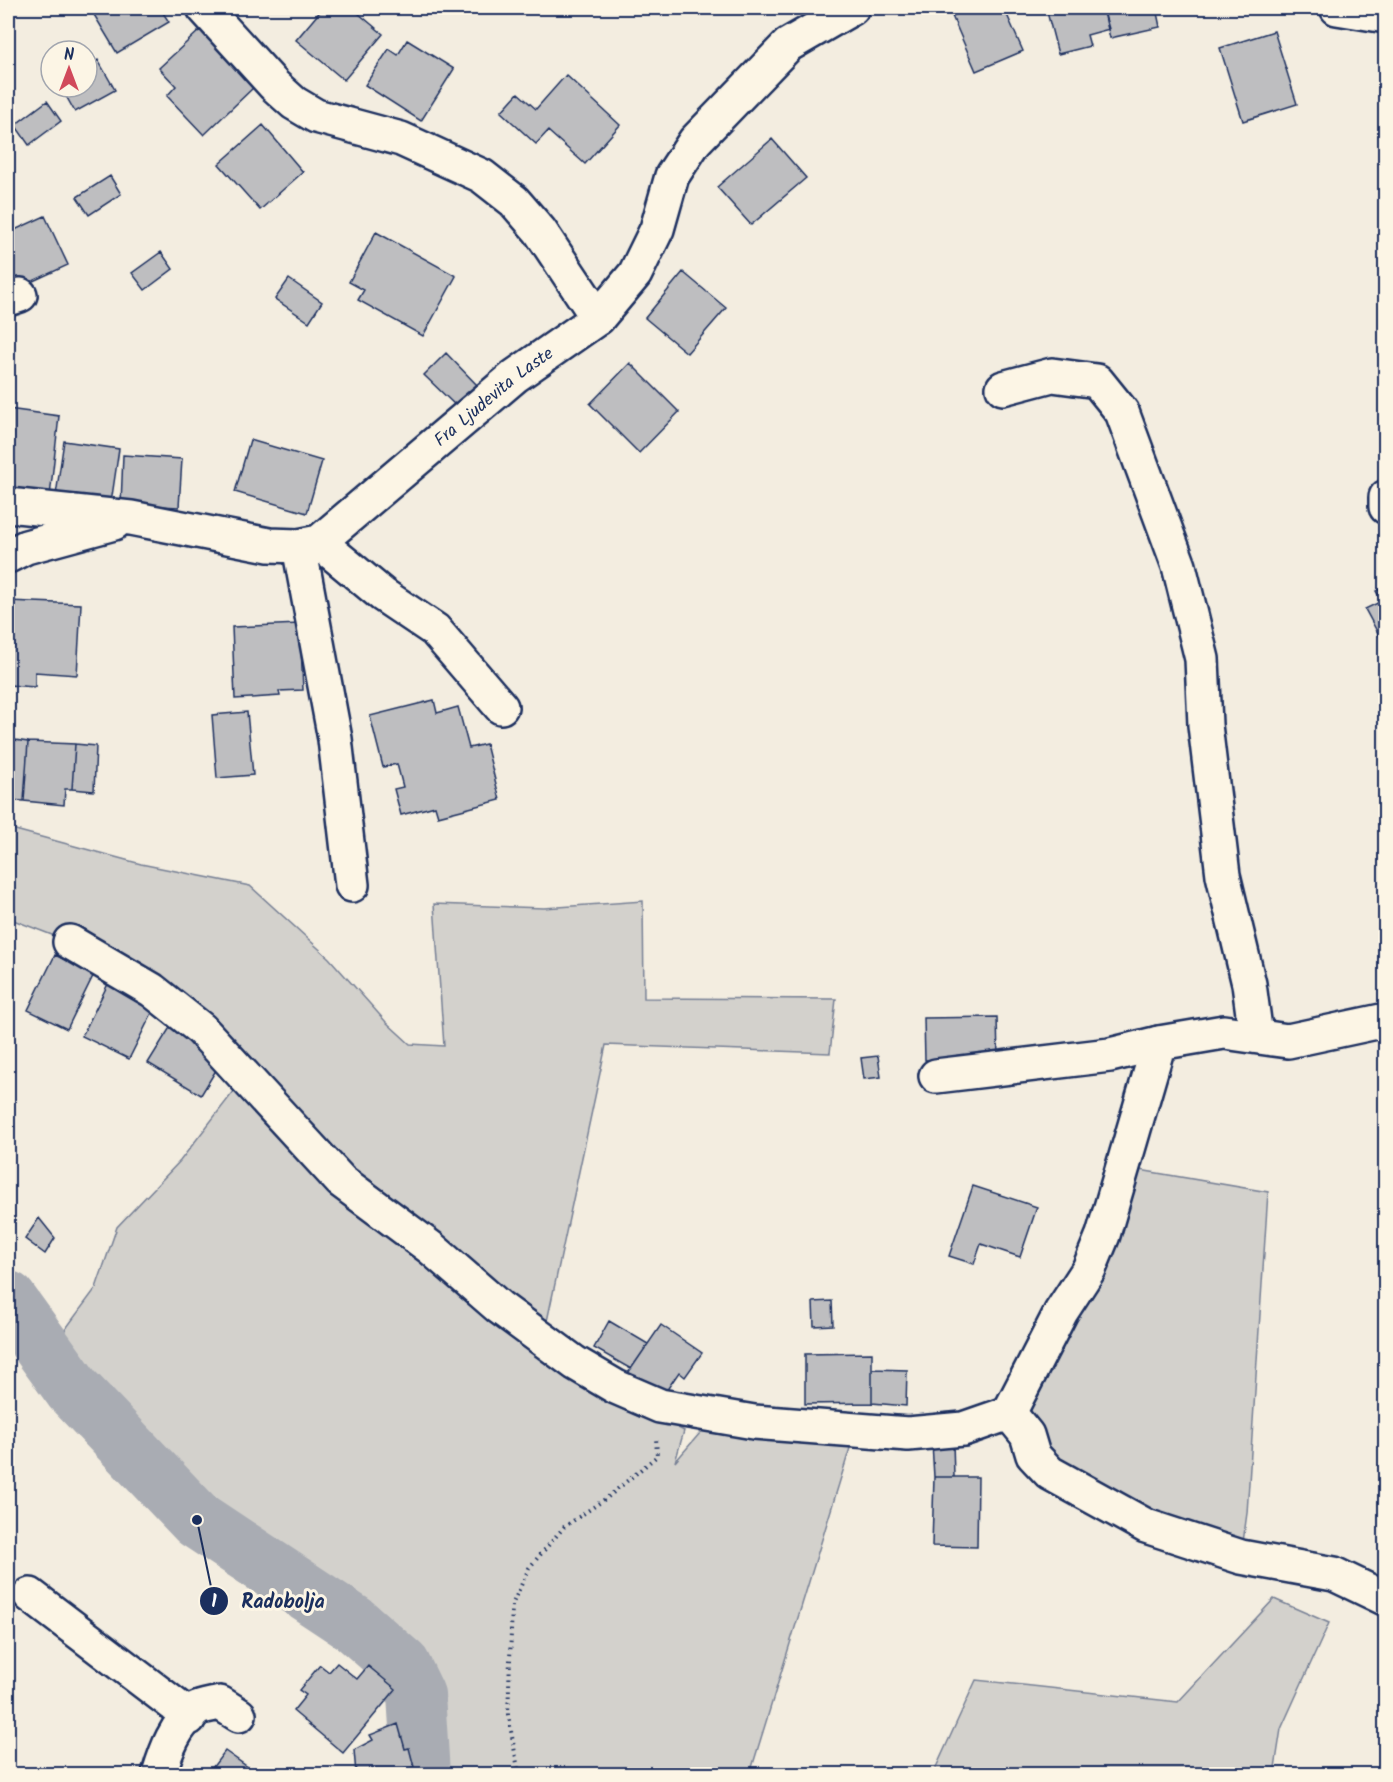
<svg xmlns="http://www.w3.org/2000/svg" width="1393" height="1782" viewBox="0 0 1393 1782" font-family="Kalam,sans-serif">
  <rect width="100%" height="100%" fill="#f3ede0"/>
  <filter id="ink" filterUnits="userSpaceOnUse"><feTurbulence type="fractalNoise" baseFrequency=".0167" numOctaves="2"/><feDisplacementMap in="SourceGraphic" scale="12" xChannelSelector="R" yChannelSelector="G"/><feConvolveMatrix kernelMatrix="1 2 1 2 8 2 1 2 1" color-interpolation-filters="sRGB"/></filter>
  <g filter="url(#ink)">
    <!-- green -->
    <path fill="#d3d1cc" stroke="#778095" stroke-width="1.5" d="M 8,828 L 141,864 L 250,886 L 329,958 L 386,1022 L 410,1044 L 444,1046 L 434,904 L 544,908 L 643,901 L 644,998 L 836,999 L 830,1053 L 606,1045 L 543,1340 L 599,1386 L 684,1431 L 675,1462 L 713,1418 L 854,1435 L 750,1774 L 421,1774 L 416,1695 L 402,1665 L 354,1624 L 197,1520 L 73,1390 L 47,1354 L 96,1288 L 117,1227 L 180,1161 L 245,1077 L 70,942 L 8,918 Z
      M 1122,1167 L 1268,1192 L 1247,1513 L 1241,1557 L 1073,1484 L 1009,1413 Z
      M 1274,1599 L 1329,1623 L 1281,1729 L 1274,1774 L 933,1774 L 976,1680 L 1178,1702 Z"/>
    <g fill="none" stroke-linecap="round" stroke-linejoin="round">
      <!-- river -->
      <path stroke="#a9acb3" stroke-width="58" d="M 8,1300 L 73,1390 L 197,1520 L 354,1624 L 402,1666 L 416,1695 L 421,1774"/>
    </g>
    <!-- building -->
    <path fill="#bebec0" stroke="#1b2f5e" stroke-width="1.5" d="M 90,8 L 160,8 L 169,22 L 117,53 Z
      M 323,8 L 352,8 L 383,34 L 344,80 L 296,40 Z
      M 971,8 L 1004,8 L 1023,51 L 976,71 L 952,16 Z
      M 1046,8 L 1103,8 L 1109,29 L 1087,35 L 1090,46 L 1058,54 Z
      M 1103,8 L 1156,8 L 1160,27 L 1110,38 Z
      M 200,30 L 254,87 L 204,135 L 167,96 L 176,86 L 159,68 Z
      M 1274,31 L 1297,104 L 1243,121 L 1220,48 Z
      M 407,40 L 454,69 L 421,121 L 365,85 L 389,49 L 398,55 Z
      M 98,60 L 115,90 L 75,112 L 61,87 L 87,87 L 87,66 Z
      M 566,75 L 620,125 L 585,164 L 548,131 L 536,144 L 501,112 L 518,93 L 536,109 Z
      M 47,101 L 61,121 L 29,145 L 15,125 Z
      M 263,125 L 303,172 L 260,210 L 219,164 Z
      M 772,139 L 806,178 L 751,225 L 717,187 Z
      M 110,176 L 121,194 L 89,215 L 77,197 Z
      M 45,216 L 68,265 L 18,288 L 8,264 L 8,233 Z
      M 376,232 L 456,276 L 423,336 L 358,300 L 364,290 L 349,282 Z
      M 161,252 L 173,269 L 145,290 L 132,273 Z
      M 683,272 L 726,308 L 687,353 L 645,318 Z
      M 289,279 L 322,302 L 309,322 L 275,299 Z
      M 446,353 L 477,385 L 456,406 L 424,375 Z
      M 630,363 L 679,412 L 639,453 L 590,404 Z
      M 8,409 L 59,416 L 50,496 L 8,491 Z
      M 250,440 L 322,461 L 307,513 L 235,492 Z
      M 64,441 L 119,449 L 111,503 L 56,495 Z
      M 123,455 L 182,459 L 179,507 L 121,504 Z
      M 1386,586 L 1386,648 L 1365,609 L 1382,601 L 1376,591 Z
      M 8,601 L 81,604 L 77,675 L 35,672 L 35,687 L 8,685 Z
      M 300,624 L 303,690 L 279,691 L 280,696 L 235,699 L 232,627 Z
      M 434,700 L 437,713 L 458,707 L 469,748 L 486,744 L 500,800 L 438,816 L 435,806 L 401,815 L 394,789 L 403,787 L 397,764 L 383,767 L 370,716 Z
      M 247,712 L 253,775 L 217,778 L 212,715 Z
      M 8,739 L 28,742 L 24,801 L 8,800 Z
      M 28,742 L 75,744 L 72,789 L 65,789 L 64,805 L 24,801 Z
      M 75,744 L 96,746 L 94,791 L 72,789 Z
      M 55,955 L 94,974 L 67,1029 L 28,1010 Z
      M 111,978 L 158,1001 L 129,1059 L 82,1036 Z
      M 997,1017 L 998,1059 L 925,1060 L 924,1018 Z
      M 174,1021 L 227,1052 L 201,1095 L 148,1063 Z
      M 878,1056 L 881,1077 L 864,1079 L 861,1058 Z
      M 973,1186 L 1037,1207 L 1020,1257 L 981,1244 L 974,1264 L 949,1256 Z
      M 39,1218 L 55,1238 L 45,1254 L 25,1239 Z
      M 832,1301 L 833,1325 L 814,1326 L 813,1302 Z
      M 609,1321 L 648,1344 L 631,1369 L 594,1348 Z
      M 661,1325 L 702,1353 L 685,1377 L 679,1372 L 662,1397 L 628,1373 Z
      M 872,1353 L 872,1403 L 805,1404 L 805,1354 Z
      M 872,1369 L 907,1370 L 906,1406 L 872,1403 Z
      M 953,1442 L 954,1477 L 934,1477 L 932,1443 Z
      M 934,1477 L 978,1477 L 977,1547 L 932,1546 Z
      M 337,1663 L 357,1679 L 368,1666 L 396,1689 L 343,1753 L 293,1711 L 306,1695 L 299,1690 L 320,1665 L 329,1672 Z
      M 398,1724 L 405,1749 L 409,1748 L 414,1767 L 405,1769 L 406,1774 L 356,1774 L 354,1750 L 373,1740 L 370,1735 Z
      M 225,1751 L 249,1768 L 244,1774 L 220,1774 L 212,1768 Z"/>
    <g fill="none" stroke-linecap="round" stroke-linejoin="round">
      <defs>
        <g id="minor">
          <path d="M 204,8 L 274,85 L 294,103 L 316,116 L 401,139 L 482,176 L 514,201 L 540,231 L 598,318"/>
          <path d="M 1337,8 L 1386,16"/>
          <path d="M 8,299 L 20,295"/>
          <path d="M 1003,388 L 1052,375 L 1097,381 L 1122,412 L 1179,566 L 1202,659 L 1205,725 L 1223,875 L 1249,984 L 1256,1036"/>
          <path d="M 1386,497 L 1386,507"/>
          <path id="s1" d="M 8,505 L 131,518 L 269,545 L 299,546 L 319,542 L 515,376 L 598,318 L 635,274 L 657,229 L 672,176 L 695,141 L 788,45 L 852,8"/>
          <path d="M 319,542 L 383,595 L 435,630 L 501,707"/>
          <path d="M 299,546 L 335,739 L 352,885"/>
          <path d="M 8,556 L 26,547 L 114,523"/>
          <path d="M 70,942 L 152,990 L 201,1029 L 341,1181 L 431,1248 L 499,1307 L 575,1363 L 616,1387 L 660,1406 L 754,1422 L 908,1434 L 963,1429 L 1009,1413 L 1027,1435 L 1033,1455 L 1050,1473 L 1146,1526 L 1241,1557 L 1334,1574 L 1386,1599"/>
          <path d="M 936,1076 L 1110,1055 L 1159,1043"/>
          <path d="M 1009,1413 L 1061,1312 L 1089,1269 L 1103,1235 L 1159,1043 L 1224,1032 L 1288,1041 L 1386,1020"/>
          <path d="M 30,1595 L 180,1709 L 189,1718"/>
          <path d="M 159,1774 C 166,1751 175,1724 197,1709 C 202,1706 213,1705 220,1703 L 239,1715"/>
        </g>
      </defs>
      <!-- minor casing -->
      <use href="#minor" stroke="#1b2f5e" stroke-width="38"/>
      <!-- path -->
      <path stroke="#1b2f5e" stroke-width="4" stroke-dasharray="1.5 4.5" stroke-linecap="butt" d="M 519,1774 L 508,1715 L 512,1605 L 529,1568 L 564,1527 L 608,1497 L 657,1456 L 656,1437"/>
      <!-- minor -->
      <use href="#minor" stroke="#fcf5e5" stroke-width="33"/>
    </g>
  </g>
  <g text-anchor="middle" stroke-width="6" stroke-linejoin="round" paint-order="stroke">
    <!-- street labels -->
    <g font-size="18" fill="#1b2f5e" stroke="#fcf5e5">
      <text dy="6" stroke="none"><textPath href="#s1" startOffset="542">Fra Ljudevita Laste</textPath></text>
    </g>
  </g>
  <!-- callouts -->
  <path fill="none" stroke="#1b2f5e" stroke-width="2" d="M197 1520L214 1601"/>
  <g fill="#1b2f5e" stroke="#fcf5e5" stroke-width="2">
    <circle cx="197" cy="1520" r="6"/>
    <circle cx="214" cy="1601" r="15"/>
  </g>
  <g font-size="18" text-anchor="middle" font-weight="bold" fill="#fff">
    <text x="214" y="1607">1</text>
  </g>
  <g font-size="20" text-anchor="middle" font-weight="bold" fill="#1b2f5e" stroke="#fcf5e5" stroke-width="6" stroke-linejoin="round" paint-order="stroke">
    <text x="283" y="1608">Radobolja</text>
  </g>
  <!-- margin -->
  <rect width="1393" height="1782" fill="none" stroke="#fcf5e5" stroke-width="30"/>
  <rect x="15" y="15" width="1363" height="1752" fill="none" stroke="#1b2f5e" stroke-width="2" filter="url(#ink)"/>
  <!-- north arrow -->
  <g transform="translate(69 69)"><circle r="28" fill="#fcf5e5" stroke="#a2a6af" stroke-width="1.5"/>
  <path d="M0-4.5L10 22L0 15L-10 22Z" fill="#d1495b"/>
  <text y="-9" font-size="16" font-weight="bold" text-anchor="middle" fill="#1b2f5e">N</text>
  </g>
</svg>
